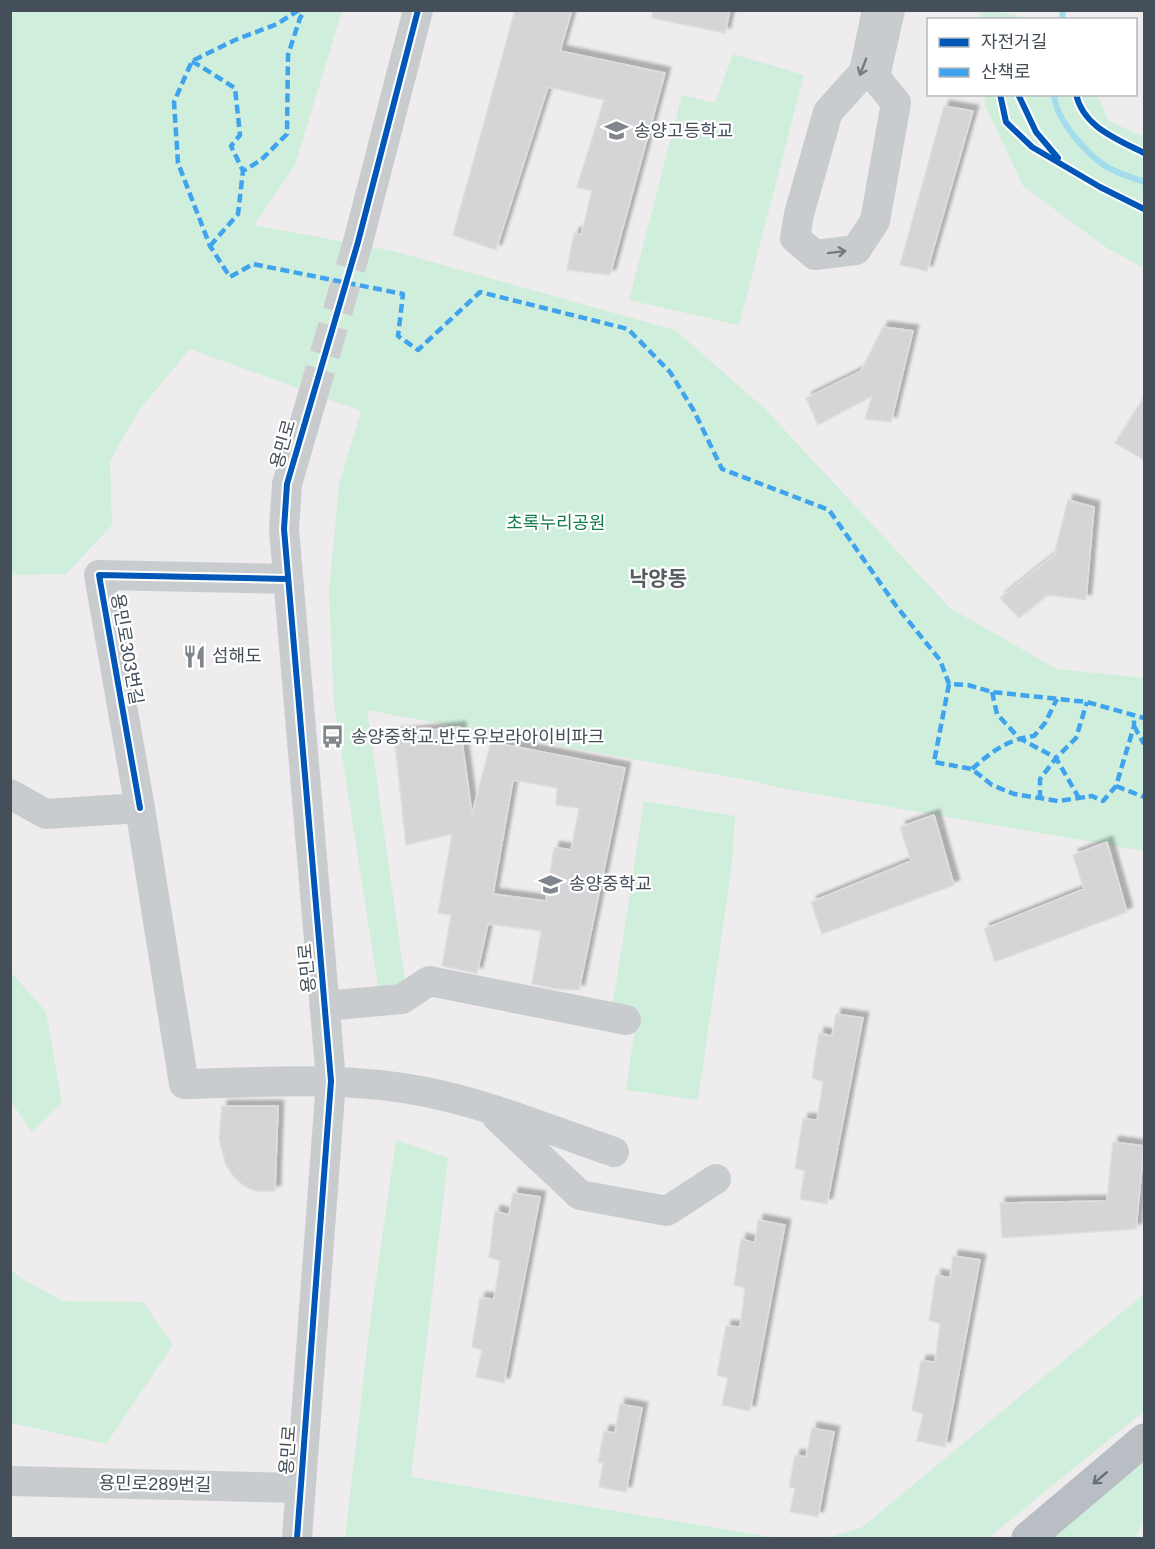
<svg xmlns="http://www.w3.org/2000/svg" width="1155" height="1549" viewBox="0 0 1155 1549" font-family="Arial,'Noto Sans KR',sans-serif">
  <defs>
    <filter id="shadow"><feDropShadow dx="5.5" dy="-5.5" stdDeviation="1.5" flood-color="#0004"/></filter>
  </defs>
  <rect width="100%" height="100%" fill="#eeecec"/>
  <!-- green -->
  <path fill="#d0eedc" d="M 10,11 L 342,11 L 295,165 L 254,225 L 393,251 L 675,330 L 765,409 L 950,608 L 1057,669 L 1144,678 L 1144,851 L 781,788 L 757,782 L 367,710 L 406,988 L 378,986 L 334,704 L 329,592 L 339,484 L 361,411 L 190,349 L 139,410 L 110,461 L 112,525 L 66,574 L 11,575 Z
    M 980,11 L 994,11 L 1031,19 L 981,19 Z
    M 733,54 L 804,75 L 739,325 L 629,300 L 682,95 L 715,103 Z
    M 984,95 L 1097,95 L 1109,121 L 1144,137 L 1144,268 L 1107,248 L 1023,186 L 985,105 Z
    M 644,801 L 735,816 L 732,864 L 698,1100 L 626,1090 L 635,1026 L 612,1010 Z
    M 10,971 L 46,1012 L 62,1103 L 32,1132 L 11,1101 Z
    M 396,1140 L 448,1158 L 411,1477 L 777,1538 L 345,1538 L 371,1315 Z
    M 10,1268 L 19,1277 L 62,1301 L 143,1302 L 173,1345 L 106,1444 L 11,1423 Z
    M 1144,1294 L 1144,1411 L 988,1538 L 826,1538 L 861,1528 Z
    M 1144,1455 L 1144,1517 L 1136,1538 L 1041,1538 Z"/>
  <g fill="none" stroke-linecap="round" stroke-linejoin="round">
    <!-- stream -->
    <path stroke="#a3dced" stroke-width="6" d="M 1062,20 L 1063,10
      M 1054,94 C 1055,120 1091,160 1113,170 C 1123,175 1134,178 1144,182"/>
  </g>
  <!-- building -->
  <path fill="#d5d4d7" stroke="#dfdedf" stroke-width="1.5" fill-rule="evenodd" filter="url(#shadow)" d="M 515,10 L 572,10 L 560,51 L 665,73 L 610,275 L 567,270 L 574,233 L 581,235 L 592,191 L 577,187 L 604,100 L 548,87 L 496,250 L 453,235 Z
    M 653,10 L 730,10 L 725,33 L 652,18 Z
    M 944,106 L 973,111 L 927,271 L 900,265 Z
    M 883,327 L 913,331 L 891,422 L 865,419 L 872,396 L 818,425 L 806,398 L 861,371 Z
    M 1144,397 L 1144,460 L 1115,443 Z
    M 1068,500 L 1094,507 L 1086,600 L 1047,595 L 1019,618 L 1000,598 L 1054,555 Z
    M 460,727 L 472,814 L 491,742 L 625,768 L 579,990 L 557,989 L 532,984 L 541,931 L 488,924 L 477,973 L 442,966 L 451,915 L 438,913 L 452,834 L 406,845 L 394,734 ZM 513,780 L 557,788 L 556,805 L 579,808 L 571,850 L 554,847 L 546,901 L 493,894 Z
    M 934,815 L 954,885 L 822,934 L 811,902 L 911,861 L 900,827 Z
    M 1107,842 L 1127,912 L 995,962 L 984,929 L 1084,889 L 1073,855 Z
    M 836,1014 L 863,1018 L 827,1204 L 800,1199 L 805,1171 L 795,1168 L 803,1119 L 817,1120 L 823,1082 L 812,1078 L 819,1033 L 832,1036 Z
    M 222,1106 L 278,1106 L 275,1191 L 256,1191 L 244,1186 L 234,1177 L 226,1165 L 219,1139 Z
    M 1113,1142 L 1144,1146 L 1136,1229 L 1002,1238 L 1000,1203 L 1107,1201 Z
    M 513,1193 L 540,1197 L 504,1383 L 476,1377 L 482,1350 L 472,1347 L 480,1298 L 494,1299 L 500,1261 L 489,1257 L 495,1211 L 509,1215 Z
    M 758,1220 L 785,1225 L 750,1411 L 722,1405 L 728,1378 L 717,1375 L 726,1326 L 740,1327 L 745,1288 L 734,1285 L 741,1239 L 755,1243 Z
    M 953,1256 L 980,1260 L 945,1447 L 917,1441 L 923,1414 L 912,1410 L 921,1361 L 935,1362 L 940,1324 L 929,1320 L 936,1275 L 950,1278 Z
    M 620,1404 L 642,1408 L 626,1492 L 599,1487 L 603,1463 L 598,1462 L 604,1431 L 615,1433 Z
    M 812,1428 L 834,1432 L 818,1517 L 790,1512 L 795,1488 L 789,1487 L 795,1455 L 806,1457 Z"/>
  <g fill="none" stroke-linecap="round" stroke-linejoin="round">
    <!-- minor-tunnel -->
    <path stroke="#cccdcf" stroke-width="30" stroke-dasharray="30 15" stroke-linecap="butt" d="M 312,398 L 358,242"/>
    <!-- minor -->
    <path stroke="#c9ccce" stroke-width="30" d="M 877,10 L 864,72 L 828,112 L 799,214 L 795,238 L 815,255 L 856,250 L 875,221 L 896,103 L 875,77 L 890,10
      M 358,242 L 418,10
      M 10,794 L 46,814 L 140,808 L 184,1084 C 265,1082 346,1076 426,1092 C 491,1105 552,1131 614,1152
      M 140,808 L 99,575 L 288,579
      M 325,1006 L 402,999 L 429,981 L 626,1020
      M 497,1117 L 580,1195 L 667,1211 L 716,1179
      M 10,1481 L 300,1488
      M 297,1538 L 331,1081 L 284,529 L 287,484 L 312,398"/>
    <!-- highway -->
    <path stroke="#b9bec4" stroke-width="33" d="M 1028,1538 L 1144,1440"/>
    <!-- quiet -->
    <path stroke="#3fa4ed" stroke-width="4.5" stroke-dasharray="9 4.5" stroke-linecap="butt" d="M 299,10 L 277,24 L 235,40 L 192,61 L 174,102 L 178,163 L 210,246 L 230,277 L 253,264 L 403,294 L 398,336 L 418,350 L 480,292 L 628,329 L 670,372 L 694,411 L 722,469 L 829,510 L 897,607 L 940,660 L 949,684 L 968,685 L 992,692 L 1087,702 L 1144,718
      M 192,61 L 235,88 L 240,135 L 231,146 L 243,171 L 261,160 L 287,134 L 288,55 L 300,18 L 305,10
      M 210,246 L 238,214 L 243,171
      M 949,684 L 934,762 L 972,769 L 992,785 L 1014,794 L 1058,801 L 1092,796 L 1103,801 L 1116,786 L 1134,726 L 1134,717
      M 992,692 L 997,714 L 1019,738 L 1056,758 L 1079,798 L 1085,797
      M 1134,726 L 1144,744
      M 972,769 C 991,752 1008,739 1034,736 L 1045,723 L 1057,699
      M 1116,786 L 1144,797
      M 1040,799 L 1040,779 L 1056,758 L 1076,738 L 1087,702"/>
    <defs>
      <path id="cycleway" d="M 1000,94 L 1006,122 L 1032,147 L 1100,187 L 1144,209
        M 1018,94 L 1036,132 L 1058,158
        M 1076,94 C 1083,127 1117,139 1144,153
        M 140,808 L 99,575 L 288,579
        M 297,1538 L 331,1081 L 284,529 L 287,484 L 358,242 L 418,10"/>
    </defs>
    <!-- cycleway casing -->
    <use href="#cycleway" stroke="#fff" stroke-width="10"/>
    <!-- cycleway -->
    <use href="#cycleway" stroke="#0057b8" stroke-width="6"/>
  </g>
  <!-- one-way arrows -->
  <defs><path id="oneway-shaft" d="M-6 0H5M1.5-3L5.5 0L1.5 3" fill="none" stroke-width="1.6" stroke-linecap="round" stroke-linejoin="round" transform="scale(1.5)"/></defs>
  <g stroke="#737b82">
    <use href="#oneway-shaft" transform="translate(863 67) rotate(111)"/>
    <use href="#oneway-shaft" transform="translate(837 252) rotate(-7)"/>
  </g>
  <use stroke="#677079" href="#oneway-shaft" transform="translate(1100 1478) rotate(140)"/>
  <!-- icons -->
  <defs>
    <symbol id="school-bare" viewBox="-9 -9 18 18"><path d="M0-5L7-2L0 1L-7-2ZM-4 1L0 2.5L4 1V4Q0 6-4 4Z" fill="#80868c" stroke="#fff" stroke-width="2.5" paint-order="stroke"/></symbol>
    <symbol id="restaurant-bare" viewBox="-9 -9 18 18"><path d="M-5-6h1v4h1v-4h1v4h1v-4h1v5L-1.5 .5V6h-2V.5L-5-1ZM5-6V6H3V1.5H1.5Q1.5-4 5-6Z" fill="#80868c" stroke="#fff" stroke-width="2.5" paint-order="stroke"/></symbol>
    <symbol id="bus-bare" viewBox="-9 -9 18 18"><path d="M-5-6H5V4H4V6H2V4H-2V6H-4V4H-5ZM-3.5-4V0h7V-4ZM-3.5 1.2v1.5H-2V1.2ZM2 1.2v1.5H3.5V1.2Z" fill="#80868c" stroke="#fff" stroke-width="2.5" paint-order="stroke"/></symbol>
  </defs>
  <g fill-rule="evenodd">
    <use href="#school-bare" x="600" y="114" width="33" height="33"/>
    <use href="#restaurant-bare" x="178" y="640" width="33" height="33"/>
    <use href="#bus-bare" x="316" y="720" width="33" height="33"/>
    <use href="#school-bare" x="534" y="868" width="33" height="33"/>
  </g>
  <g text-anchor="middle" stroke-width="4.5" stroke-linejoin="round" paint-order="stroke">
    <!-- poi labels -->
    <g font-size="18" fill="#444f59" stroke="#fff" text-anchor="start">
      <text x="634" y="137">송양고등학교</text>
      <text x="212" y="662">섬해도</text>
      <text x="351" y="743">송양중학교.반도유보라아이비파크</text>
      <text x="569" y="890">송양중학교</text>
    </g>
    <!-- street labels -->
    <g font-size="18" fill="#444f59" stroke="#fff">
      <text transform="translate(283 444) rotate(-74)" y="6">용민로</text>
      <text transform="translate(127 649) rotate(80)" y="6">용민로303번길</text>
      <text transform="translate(307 968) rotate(-95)" y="6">용민로</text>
      <text transform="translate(288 1450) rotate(-86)" y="6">용민로</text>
      <text transform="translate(155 1484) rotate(1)" y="6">용민로289번길</text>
    </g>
    <!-- park labels -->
    <g font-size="18" fill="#147b4a" stroke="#fff">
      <text x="556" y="529">초록누리공원</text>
    </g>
    <!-- quarter labels -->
    <g font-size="21" font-weight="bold" fill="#585c61" stroke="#fff">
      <text x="658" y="586">낙양동</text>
    </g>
  </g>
  <!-- border -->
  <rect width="1155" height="1549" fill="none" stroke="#444f59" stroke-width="24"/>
  <!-- legend -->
  <rect x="927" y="18" width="210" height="78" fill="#ffffff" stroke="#b4b9bd" stroke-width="1.5"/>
  <rect x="939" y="38" width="30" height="9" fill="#0057b8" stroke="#b4b9bd" stroke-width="1.5"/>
  <text x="981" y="48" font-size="18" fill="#444f59">자전거길</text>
  <rect x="939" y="68" width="30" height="9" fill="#3fa4ed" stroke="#b4b9bd" stroke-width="1.5"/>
  <text x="981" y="78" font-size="18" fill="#444f59">산책로</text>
</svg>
